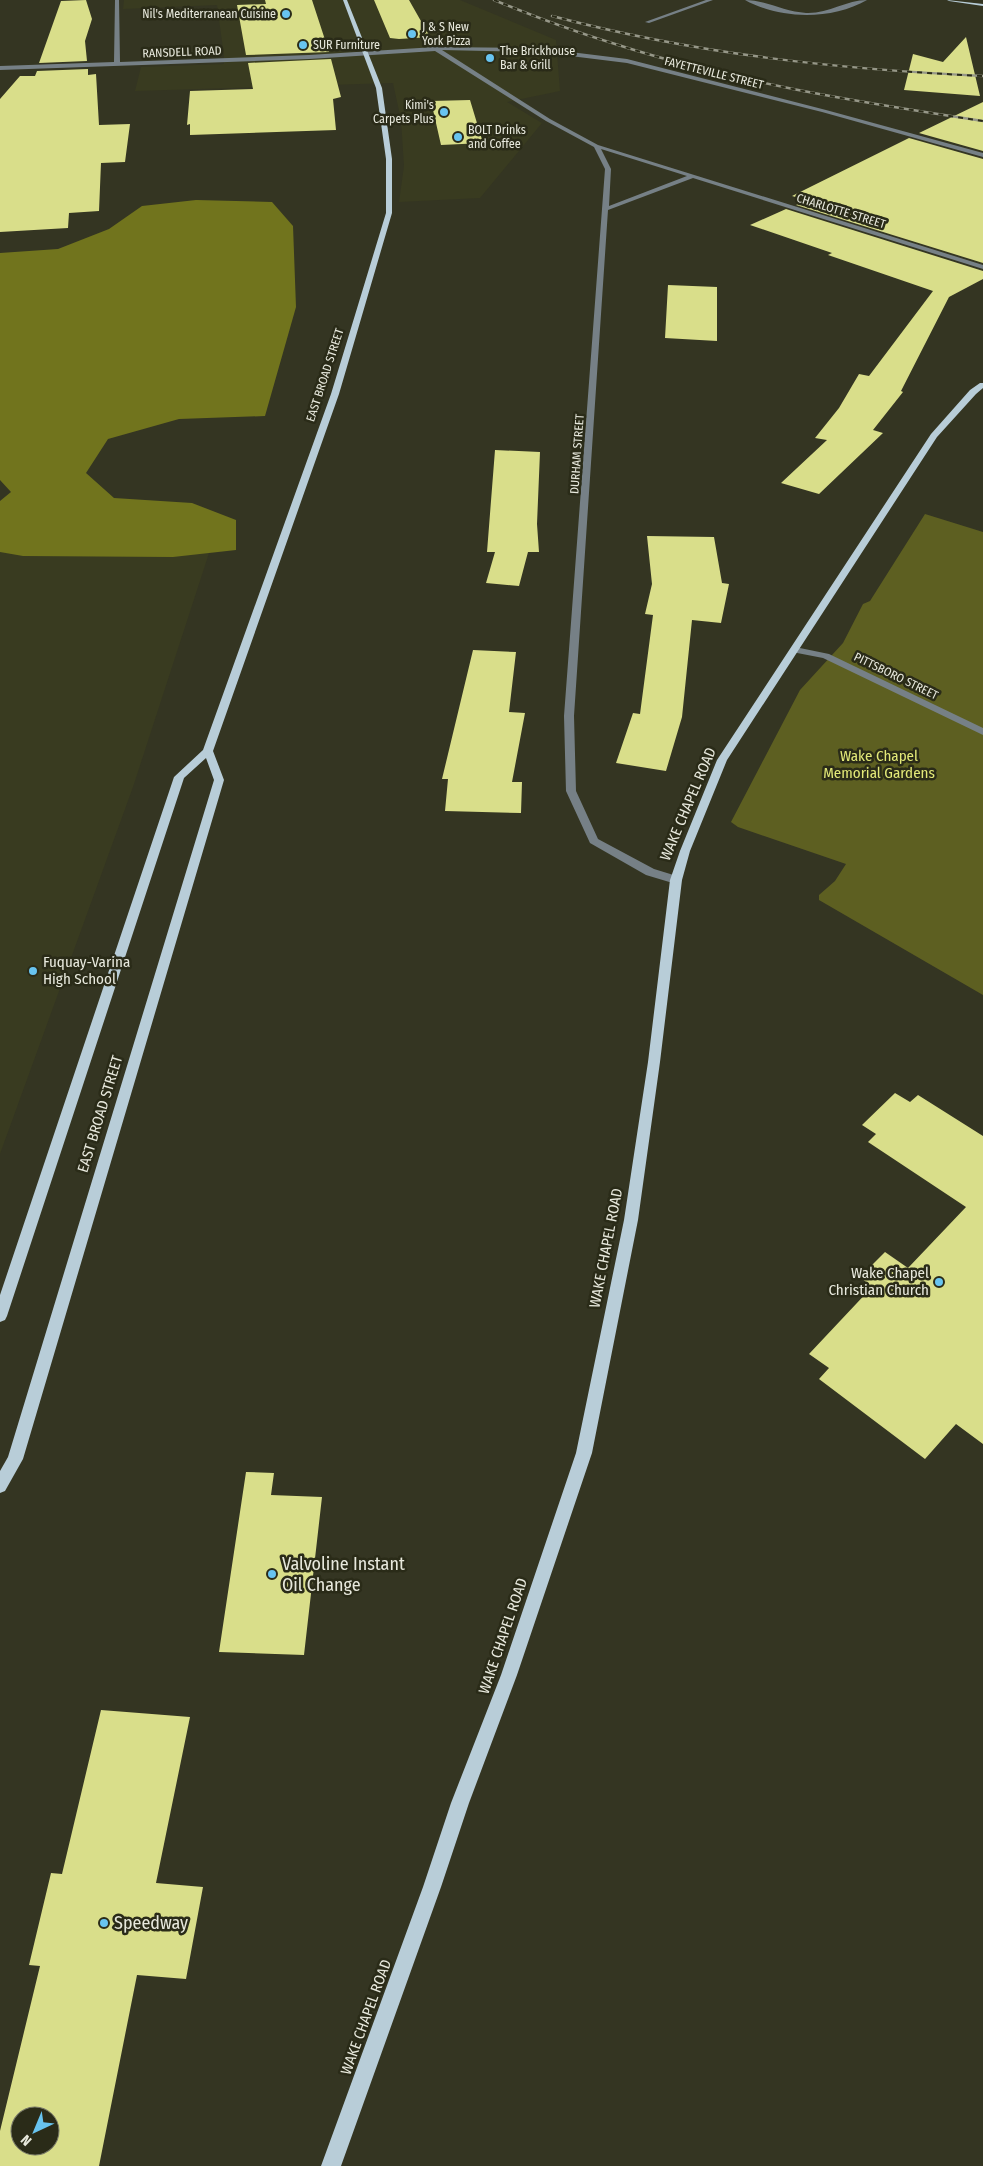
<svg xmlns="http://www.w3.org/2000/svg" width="983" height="2166" viewBox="0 0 983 2166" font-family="'Fira Sans Condensed',sans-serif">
  <rect width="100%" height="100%" fill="#343522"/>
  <!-- built -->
  <path fill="#393b20" d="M 124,0 L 460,0 L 556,40 L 560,91 L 507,102 L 542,123 L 480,198 L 399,202 L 404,166 L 401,120 L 393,83 L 135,91 L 141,67 L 224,64 L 224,56 L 217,5 L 123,9 Z
    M 0,539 L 212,544 L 133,787 L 0,1154 Z"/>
  <!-- green -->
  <path fill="#5d5f21" d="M 925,514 L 983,532 L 983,995 L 819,900 L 819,895 L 835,881 L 846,864 L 738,827 L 731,822 L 800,690 L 843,643 L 863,604 L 870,601 Z"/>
  <!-- forest -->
  <path fill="#71741d" d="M 196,200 L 272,202 L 293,226 L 296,307 L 265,416 L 179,419 L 108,439 L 86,473 L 114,498 L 192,503 L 236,520 L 236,550 L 173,557 L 23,556 L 0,552 L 0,501 L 11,492 L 0,480 L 0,253 L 58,249 L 109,229 L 142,206 Z"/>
  <!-- building -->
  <path fill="#d9de8a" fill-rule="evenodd" d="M 86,0 L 92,19 L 85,41 L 87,61 L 39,63 L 61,1 Z
    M 265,0 L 312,0 L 329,52 L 246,55 L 237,5 L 266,4 Z
    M 374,0 L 409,0 L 430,37 L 399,39 L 390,38 Z
    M 966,37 L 980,96 L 904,90 L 913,54 L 943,62 Z
    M 331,59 L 341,97 L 333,99 L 336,130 L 190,135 L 190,124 L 187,125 L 190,91 L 253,89 L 248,63 Z
    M 88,69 L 88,75 L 96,74 L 99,125 L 130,124 L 125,162 L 101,163 L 99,211 L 69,213 L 68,228 L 0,232 L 0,99 L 20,76 L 35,76 L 37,71 Z
    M 470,100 L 483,143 L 441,145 L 431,101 Z
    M 983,102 L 983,151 L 919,133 Z
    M 909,138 L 983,159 L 983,263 L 796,205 L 806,200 L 792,196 Z
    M 786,209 L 983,271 L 983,279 L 949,297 L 901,391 L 903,392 L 873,430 L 883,433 L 819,494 L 781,483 L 827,440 L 815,438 L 839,408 L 859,374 L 869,376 L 933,291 L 828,255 L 832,253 L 750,225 Z
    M 668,285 L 717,287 L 717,341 L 665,338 Z
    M 495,450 L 540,452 L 537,524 L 539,552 L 528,552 L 519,586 L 486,583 L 495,552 L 487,552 Z
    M 647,536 L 714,537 L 722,583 L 729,584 L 721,623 L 692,620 L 682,717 L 666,771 L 616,763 L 633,713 L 640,714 L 653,615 L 645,614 L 652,584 Z
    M 473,650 L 516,652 L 509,712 L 525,713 L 512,782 L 522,782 L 521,813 L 445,811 L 448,779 L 442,779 Z
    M 895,1093 L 910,1102 L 918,1095 L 983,1136 L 983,1444 L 956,1424 L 925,1459 L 819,1379 L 829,1368 L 809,1354 L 872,1287 L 860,1277 L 885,1252 L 908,1268 L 966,1207 L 868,1142 L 876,1134 L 862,1125 Z
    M 246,1472 L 274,1473 L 271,1495 L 322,1497 L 304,1655 L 219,1652 Z
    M 101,1710 L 190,1717 L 156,1883 L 203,1887 L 186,1979 L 137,1975 L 99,2166 L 0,2166 L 0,2131 L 40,1966 L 29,1965 L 51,1873 L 62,1874 ZM 20,2116 L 50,2116 L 50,2146 L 20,2146 Z"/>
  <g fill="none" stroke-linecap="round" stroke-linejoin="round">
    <!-- minor -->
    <path fill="#768086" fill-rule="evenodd" d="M 115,0 L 119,0 L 120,62 L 309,55 L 435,47 L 538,48 L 627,59 L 826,110 L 983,153 L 983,157 L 822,112 L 627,63 L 538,52 L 442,50 L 550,119 L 598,145 L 983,265 L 983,269 L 693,178 L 608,210 L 574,716 L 576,791 L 598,839 L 654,869 L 680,877 L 682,880 L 680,883 L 676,884 L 646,875 L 590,843 L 566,791 L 564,716 L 605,169 L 594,147 L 546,121 L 435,51 L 309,59 L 0,70 L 0,66 L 114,62 ZM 601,149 L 687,176 L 609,206 L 611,169 Z
      M 706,0 L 713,0 L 649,23 L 645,22 Z
      M 745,0 C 765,0 785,12 806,13 C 828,14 846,0 867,0 C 832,20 781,20 745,0 Z
      M 795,647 L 829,654 L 983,728 L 983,735 L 823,658 L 792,652 L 792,648 Z"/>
    <!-- major -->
    <path fill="#b8cdd8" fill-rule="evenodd" d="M 343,0 L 347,0 L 382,88 L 392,159 L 392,213 L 339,394 L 213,751 L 224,780 L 23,1459 L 5,1491 L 0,1493 L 0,1471 L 8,1457 L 214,780 L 206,758 L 184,778 L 7,1316 L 5,1320 L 0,1322 L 0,1295 L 174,777 L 203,750 L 331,394 L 386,213 L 386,159 L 376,88 Z
      M 947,0 L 983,4 L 983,6 L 949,1 Z
      M 980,383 L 983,383 L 983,388 L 976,394 L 937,437 L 727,760 L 690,851 L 682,880 L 660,1062 L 638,1220 L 592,1453 L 517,1675 L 469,1803 L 441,1887 L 341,2166 L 321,2166 L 423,1887 L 451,1803 L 501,1675 L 576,1453 L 624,1220 L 648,1062 L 670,880 L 680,851 L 717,760 L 931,434 L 970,390 Z"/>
    <defs>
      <path id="rail" d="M 494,0 C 533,16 572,31 612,43 C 732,82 858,102 983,121
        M 552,16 C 696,54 835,69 983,76"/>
    </defs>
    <!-- rail casing -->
    <use href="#rail" stroke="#969788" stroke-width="2.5"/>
    <!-- rail -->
    <use href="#rail" stroke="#2a2b18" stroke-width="2" stroke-dasharray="5" stroke-linecap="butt"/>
  </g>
  <!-- markers -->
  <g fill="#68c4f0" stroke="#2a2b18" stroke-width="2">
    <circle cx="286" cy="14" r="5"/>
    <circle cx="412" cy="34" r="5"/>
    <circle cx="303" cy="45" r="5"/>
    <circle cx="490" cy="58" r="5"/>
    <circle cx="444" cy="112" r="5"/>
    <circle cx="458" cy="137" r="5"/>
    <circle cx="33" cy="971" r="5"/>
    <circle cx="939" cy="1282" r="5"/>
    <circle cx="272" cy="1574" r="5"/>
    <circle cx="104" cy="1923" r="5"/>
  </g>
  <g text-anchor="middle" stroke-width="5" stroke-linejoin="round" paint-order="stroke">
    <!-- far-poi labels -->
    <g font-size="12" fill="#e8e9dd" stroke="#2a2b18" text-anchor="start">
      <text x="276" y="18" text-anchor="end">Nil's Mediterranean Cuisine</text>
      <text x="422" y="31">J &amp; S New<tspan x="422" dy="14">York Pizza</tspan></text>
      <text x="313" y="49">SUR Furniture</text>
      <text x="500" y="55">The Brickhouse<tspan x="500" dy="14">Bar &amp; Grill</tspan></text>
      <text x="434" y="109" text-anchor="end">Kimi's<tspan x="434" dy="14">Carpets Plus</tspan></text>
      <text x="468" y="134">BOLT Drinks<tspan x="468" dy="14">and Coffee</tspan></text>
    </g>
    <!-- far-street labels -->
    <g font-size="12" fill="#e8e9dd" stroke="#2a2b18">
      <text transform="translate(182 52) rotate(-2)" y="4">RANSDELL ROAD</text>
      <text transform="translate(714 73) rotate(14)" y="4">FAYETTEVILLE STREET</text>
      <text transform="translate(841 211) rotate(17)" y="4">CHARLOTTE STREET</text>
      <text transform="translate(325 375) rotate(-72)" y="4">EAST BROAD STREET</text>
      <text transform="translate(577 454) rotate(-86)" y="4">DURHAM STREET</text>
      <text transform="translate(896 676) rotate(26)" y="4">PITTSBORO STREET</text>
    </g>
    <!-- park labels -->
    <g font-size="15" fill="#e3e978" stroke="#2a2b18">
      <text x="879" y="761">Wake Chapel<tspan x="879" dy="17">Memorial Gardens</tspan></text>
    </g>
    <!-- street labels -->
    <g font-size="15" fill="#e8e9dd" stroke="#2a2b18">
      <text transform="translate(688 804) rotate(-67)" y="5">WAKE CHAPEL ROAD</text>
      <text transform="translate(100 1114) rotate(-73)" y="5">EAST BROAD STREET</text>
      <text transform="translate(606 1248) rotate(-79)" y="5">WAKE CHAPEL ROAD</text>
      <text transform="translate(503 1636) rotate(-71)" y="5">WAKE CHAPEL ROAD</text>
      <text transform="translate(366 2017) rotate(-70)" y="5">WAKE CHAPEL ROAD</text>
    </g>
    <!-- poi labels -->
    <g font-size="15" fill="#e8e9dd" stroke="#2a2b18" text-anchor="start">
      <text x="43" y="967">Fuquay-Varina<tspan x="43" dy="17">High School</tspan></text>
      <text x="929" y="1278" text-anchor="end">Wake Chapel<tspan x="929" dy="17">Christian Church</tspan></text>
    </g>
    <!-- near-poi labels -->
    <g font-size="18" fill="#e8e9dd" stroke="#2a2b18" text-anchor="start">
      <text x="282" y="1570">Valvoline Instant<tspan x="282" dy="21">Oil Change</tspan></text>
      <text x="114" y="1929">Speedway</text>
    </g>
  </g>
  <!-- north arrow -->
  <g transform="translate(35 2131) rotate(224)"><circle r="24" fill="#2a2b18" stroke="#767767"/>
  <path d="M0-4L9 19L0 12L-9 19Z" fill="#68c4f0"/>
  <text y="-8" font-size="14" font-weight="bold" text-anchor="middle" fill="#e8e9dd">N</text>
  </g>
</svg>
